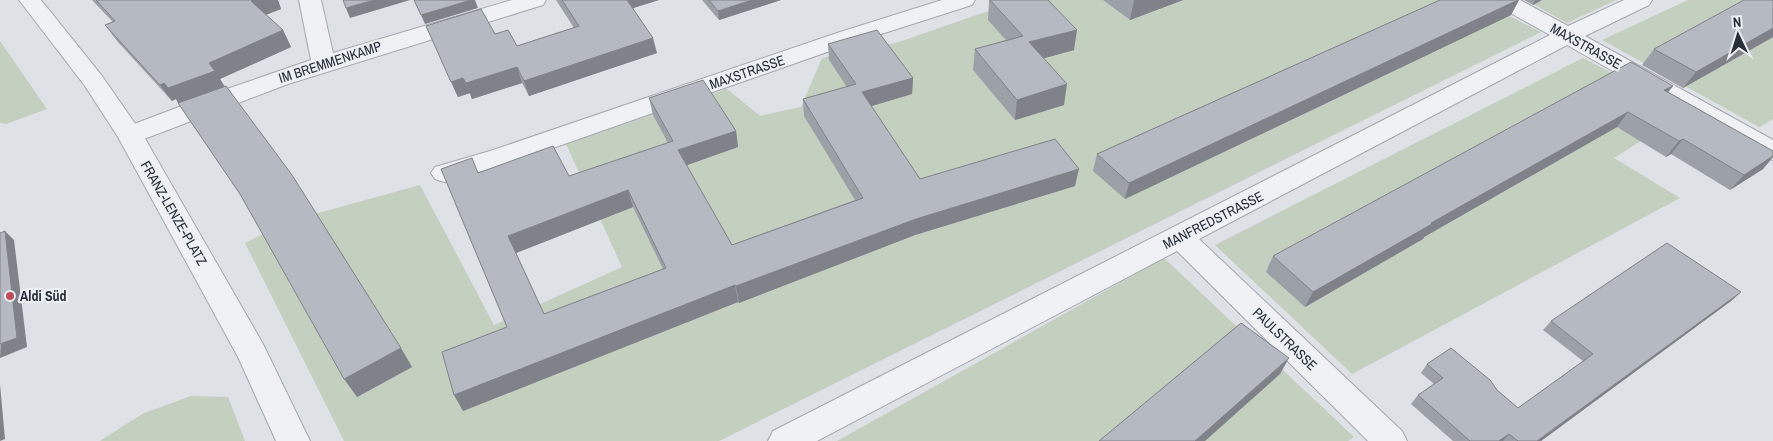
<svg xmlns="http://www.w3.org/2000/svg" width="1773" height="441" viewBox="0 0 1773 441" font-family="'Archivo Narrow',sans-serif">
  <rect width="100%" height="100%" fill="#dee1e6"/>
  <!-- green -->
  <path fill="#c3cfbf" d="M 1020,0 L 1477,0 L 1541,32 L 719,441 L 344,441 L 245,243 L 286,222 L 420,185 L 494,325 L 622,267 L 566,144 L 727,89 L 760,116 L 801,107 L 822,58 L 896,43 Z
    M 1526,0 L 1616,0 L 1567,23 Z
    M 1688,0 L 1773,0 L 1773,119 L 1759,127 L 1602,40 Z
    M 0,41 L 47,109 L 6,124 L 0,123 Z
    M 1583,58 L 1687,112 L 1614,158 L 1680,198 L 1352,374 L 1215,245 Z
    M 1164,258 L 1354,437 L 1348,441 L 837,441 Z
    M 191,396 L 228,397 L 245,441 L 100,441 L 142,414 Z"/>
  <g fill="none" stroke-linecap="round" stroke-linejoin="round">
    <defs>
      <path id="minor" d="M 299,0 L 321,0 L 333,53 L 512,0 L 546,0 L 543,5 L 288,84 L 139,141 L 130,143 L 121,141 L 117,135 L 121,129 L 221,91 L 311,60 Z
        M 942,0 L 975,0 L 972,5 L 853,43 L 507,164 L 444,182 L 435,179 L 431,173 L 435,167 L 490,151 L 837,33 Z
        M 1493,0 L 1520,0 L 1568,26 L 1624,0 L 1652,0 L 1649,5 L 1585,36 L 1773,140 L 1773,160 L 1764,157 L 1567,45 L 1199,239 L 1402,431 L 1407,441 L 1368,441 L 1177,251 L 817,441 L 768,441 L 773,431 L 1550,35 L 1496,5 Z"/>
      <path id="tertiary" d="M 19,0 L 41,0 L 102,76 L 143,135 L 263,344 L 310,441 L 276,441 L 238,357 L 118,137 L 85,86 Z"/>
    </defs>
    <!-- minor casing -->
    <use href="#minor" stroke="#a4a8af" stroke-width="2"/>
    <!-- tertiary casing -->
    <use href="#tertiary" stroke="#a4a8af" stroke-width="2"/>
    <!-- minor -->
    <use href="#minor" fill="#f0f1f5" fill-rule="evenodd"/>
    <!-- tertiary -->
    <use href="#tertiary" fill="#f0f1f5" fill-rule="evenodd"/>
  </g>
  <!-- wall -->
  <path fill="#9ca0a7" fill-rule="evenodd" d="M 92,0 L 278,0 L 281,9 L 266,15 L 283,30 L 291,47 L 220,79 L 412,367 L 357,397 L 240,194 L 176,99 L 172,101 L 117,41 L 105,25 L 113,22 Z
    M 556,0 L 659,0 L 633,8 L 657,53 L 529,96 L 522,83 L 472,99 L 470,93 L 458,97 L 426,26 L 495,34 L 517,46 L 574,28 Z
    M 702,0 L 781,0 L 719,20 Z
    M 989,0 L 1048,0 L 1074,50 L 1044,58 L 1064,105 L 1015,120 L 973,70 L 975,49 L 1006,40 L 988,20 Z
    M 1103,0 L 1183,0 L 1130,20 Z
    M 1440,0 L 1519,0 L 1511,15 L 1125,199 L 1093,171 L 1097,154 Z
    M 1524,0 L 1542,0 L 1533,5 Z
    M 1773,0 L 1773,37 L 1683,88 L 1642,65 L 1654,49 Z
    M 828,44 L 913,78 L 912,94 L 871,106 L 920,179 L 1075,186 L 915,235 L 739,303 L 738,302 L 463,411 L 507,327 L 478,173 L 569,176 L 668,143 L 653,115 L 649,98 L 736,131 L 738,147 L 686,165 L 732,245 L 855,200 L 804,116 L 803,99 L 847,87 L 829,60 ZM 633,207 L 663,269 L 544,314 L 516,253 Z
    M 1673,86 L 1668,92 L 1773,151 L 1773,157 L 1763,169 L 1730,190 L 1671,154 L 1666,157 L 1617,127 L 1424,237 L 1423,239 L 1305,307 L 1266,272 L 1273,256 Z
    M 1741,292 L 1731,301 L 1541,441 L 1453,441 L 1411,404 L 1418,395 L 1434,384 L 1421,373 L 1427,364 L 1497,390 L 1518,408 L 1583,361 L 1543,330 L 1551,321 Z"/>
  <!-- shaded-wall -->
  <path fill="#7f8288" d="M 254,0 L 278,0 L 281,9 L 260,17 L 251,1 Z
    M 374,0 L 410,0 L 350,18 L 346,8 Z
    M 471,0 L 475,0 L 478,8 L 425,24 L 421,15 Z
    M 625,0 L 659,0 L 627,10 Z
    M 752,0 L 781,0 L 719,20 L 718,11 Z
    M 1134,0 L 1183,0 L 1130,20 Z
    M 1518,0 L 1519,0 L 1511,15 L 1125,199 L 1129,183 Z
    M 1535,0 L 1542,0 L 1533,5 Z
    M 1773,28 L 1773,37 L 1683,88 L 1696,72 Z
    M 283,30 L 291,47 L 220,79 L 225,88 L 179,105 L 176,99 L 172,101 L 160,85 Z
    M 1077,30 L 1074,50 L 1027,63 L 1029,42 Z
    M 653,38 L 657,53 L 529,96 L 524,81 Z
    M 517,67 L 522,83 L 472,99 L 466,83 Z
    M 463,78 L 470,93 L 458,97 L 451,82 Z
    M 913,78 L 912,94 L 862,109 L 862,92 Z
    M 1067,84 L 1064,105 L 1015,120 L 1017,100 Z
    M 1673,86 L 1661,101 L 1664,90 Z
    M 1628,112 L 1617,127 L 1424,237 L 1423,239 L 1305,307 L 1313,292 L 1431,223 Z
    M 736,131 L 738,147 L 682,167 L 678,150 Z
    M 1683,139 L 1671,154 L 1666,157 L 1679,141 Z
    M 1773,156 L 1773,157 L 1763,169 L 1730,190 L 1744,175 Z
    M 1079,169 L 1075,186 L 915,235 L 739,303 L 736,286 L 916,219 Z
    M 628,190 L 633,207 L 516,253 L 508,236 Z
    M 5,231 L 14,240 L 27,347 L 0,358 Z
    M 735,285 L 738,302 L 463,411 L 454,395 Z
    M 1741,292 L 1731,301 L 1541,441 L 1537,441 Z
    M 401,348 L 412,367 L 357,397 L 344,379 Z
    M 1289,358 L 1280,374 L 1205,441 L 1195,441 Z
    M 0,384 L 5,439 L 0,441 Z
    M 1509,434 L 1503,441 L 1499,441 Z"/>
  <!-- building -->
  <path fill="#b5bac2" stroke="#7f8288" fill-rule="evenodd" d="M 96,0 L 254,0 L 251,1 L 283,30 L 209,63 L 215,71 L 168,88 L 164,83 L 160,85 L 105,25 L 115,21 Z
    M 343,0 L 374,0 L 346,8 Z
    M 414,0 L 471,0 L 421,15 Z
    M 562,0 L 627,0 L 653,38 L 524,81 L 517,67 L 466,83 L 463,78 L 451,82 L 426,26 L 481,9 L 495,34 L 508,30 L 517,46 L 579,26 Z
    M 709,0 L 752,0 L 718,11 Z
    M 990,0 L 1048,0 L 1077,30 L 1029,42 L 1067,84 L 1017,100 L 975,49 L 1023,36 Z
    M 1440,0 L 1518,0 L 1129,183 L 1097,154 Z
    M 1744,0 L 1773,0 L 1773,28 L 1696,72 L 1654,49 Z
    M 877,30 L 913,78 L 862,92 L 920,179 L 1055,139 L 1079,169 L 916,219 L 736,286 L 735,285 L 454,395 L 442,352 L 507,327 L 441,169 L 472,158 L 478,173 L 553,146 L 569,176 L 673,141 L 649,98 L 703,80 L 736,131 L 678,150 L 732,245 L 863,198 L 803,99 L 856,84 L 828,44 ZM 628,190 L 666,268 L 544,314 L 508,236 Z
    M 1631,62 L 1673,86 L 1664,90 L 1773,151 L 1773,156 L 1744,175 L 1683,139 L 1679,141 L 1628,112 L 1431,223 L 1432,224 L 1313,292 L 1273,256 Z
    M 226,86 L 292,175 L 401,348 L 344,379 L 240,194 L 178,103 Z
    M 5,231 L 17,338 L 0,344 L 0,233 Z
    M 1667,243 L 1741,292 L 1537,441 L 1518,441 L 1509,434 L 1499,441 L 1470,441 L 1418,395 L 1443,378 L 1427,364 L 1451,348 L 1490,380 L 1497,390 L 1518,408 L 1593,354 L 1551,321 Z
    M 1241,323 L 1289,358 L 1195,441 L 1099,441 Z"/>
  <!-- markers -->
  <circle fill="#c14c5c" stroke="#edf0f4" stroke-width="2" cx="10" cy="296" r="5"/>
  <g text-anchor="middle" stroke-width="4.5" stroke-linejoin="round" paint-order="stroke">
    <!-- street labels -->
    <g font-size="14" fill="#282f3b" stroke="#edf0f4">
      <text transform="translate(1586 46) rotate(29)" y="5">MAXSTRASSE</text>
      <text transform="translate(330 62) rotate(-18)" y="5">IM BREMMENKAMP</text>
      <text transform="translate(747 72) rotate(-19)" y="5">MAXSTRASSE</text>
      <text transform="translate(174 213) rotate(60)" y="5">FRANZ-LENZE-PLATZ</text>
      <text transform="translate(1213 220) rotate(-27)" y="5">MANFREDSTRASSE</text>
      <text transform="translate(1285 339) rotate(44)" y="5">PAULSTRASSE</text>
    </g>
    <!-- poi labels -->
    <g font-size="14" font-weight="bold" fill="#282f3b" stroke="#edf0f4" text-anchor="start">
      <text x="20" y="301">Aldi Süd</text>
    </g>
  </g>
  <!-- north arrow -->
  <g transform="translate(1738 35) rotate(356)" stroke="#edf0f4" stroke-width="4" paint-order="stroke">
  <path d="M0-4L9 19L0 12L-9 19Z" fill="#282f3b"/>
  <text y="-8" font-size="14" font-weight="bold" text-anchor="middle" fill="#282f3b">N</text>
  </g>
</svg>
